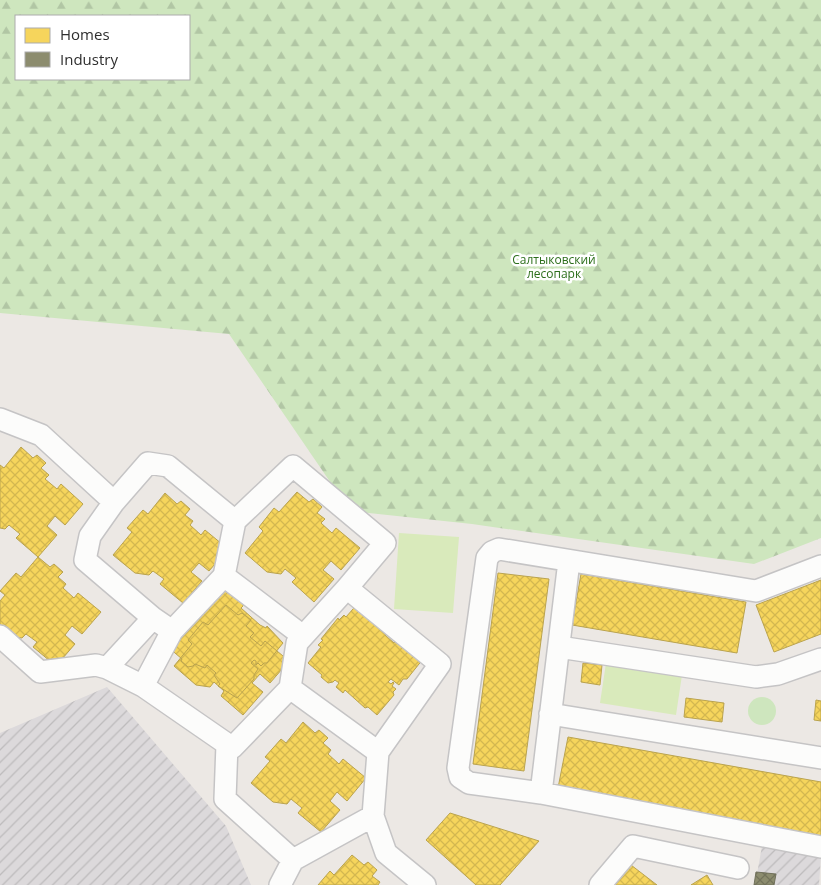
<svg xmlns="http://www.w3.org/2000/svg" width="821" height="885" viewBox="0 0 821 885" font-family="'Open Sans',sans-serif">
  <defs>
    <pattern id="industrial-furrows" width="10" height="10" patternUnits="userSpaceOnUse" patternTransform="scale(1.25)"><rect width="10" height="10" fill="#dcd9db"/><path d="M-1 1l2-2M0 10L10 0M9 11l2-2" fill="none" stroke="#bdbbbc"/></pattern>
    <pattern id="forest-firs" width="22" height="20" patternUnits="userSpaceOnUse" patternTransform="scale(1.25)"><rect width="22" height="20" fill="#cee6be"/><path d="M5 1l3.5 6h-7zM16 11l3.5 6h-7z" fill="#b1c6a4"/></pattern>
    <pattern id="homes-cross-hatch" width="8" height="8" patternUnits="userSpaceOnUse" patternTransform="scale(1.25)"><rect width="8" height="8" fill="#f6d55c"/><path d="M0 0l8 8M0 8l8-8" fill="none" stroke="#d3b750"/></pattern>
    <pattern id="industry-cross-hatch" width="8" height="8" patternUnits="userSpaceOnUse" patternTransform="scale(1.25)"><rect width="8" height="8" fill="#8c8c6e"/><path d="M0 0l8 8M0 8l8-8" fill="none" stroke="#73735b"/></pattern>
  </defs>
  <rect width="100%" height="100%" fill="#ece8e4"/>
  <!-- industrial -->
  <path fill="url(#industrial-furrows)" d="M 107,687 L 226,826 L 251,885 L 0,885 L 0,733 Z
    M 762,846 L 821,856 L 819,885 L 755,885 Z"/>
  <!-- forest -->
  <path fill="url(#forest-firs)" fill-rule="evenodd" d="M 0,0 L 821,0 L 821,538 L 754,564 L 472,524 L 350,511 L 229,334 L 0,313 ZM 16,16 L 189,16 L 189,79 L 16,79 Z"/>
  <!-- park -->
  <path fill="#cee6be" d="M748 711a14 14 0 1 1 28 0a14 14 0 1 1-28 0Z"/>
  <!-- pitch -->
  <path fill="#d9eabb" d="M 399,533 L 459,537 L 453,613 L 394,609 Z
    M 606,663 L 682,675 L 676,715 L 600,703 Z"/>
  <!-- homes -->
  <path fill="url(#homes-cross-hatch)" stroke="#baa34e" d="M 21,447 L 33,458 L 37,455 L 46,463 L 41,468 L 49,475 L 45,479 L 57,489 L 61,484 L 83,504 L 65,525 L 55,516 L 47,526 L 57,535 L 38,557 L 16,538 L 20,534 L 9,525 L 5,529 L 0,528 L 0,465 L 4,468 Z
    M 297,492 L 309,502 L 313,499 L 322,507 L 317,513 L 325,519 L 321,523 L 332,533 L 336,528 L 360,548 L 341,570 L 331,561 L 323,570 L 334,579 L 314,602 L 292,582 L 296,578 L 285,569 L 281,574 L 267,572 L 245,553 L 263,531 L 259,527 L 274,508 L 279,512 Z
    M 165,493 L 177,504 L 181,501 L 190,509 L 185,515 L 193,521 L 190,525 L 201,535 L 205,530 L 228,549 L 209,571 L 199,563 L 191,572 L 202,581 L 183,603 L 160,584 L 164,579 L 153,571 L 149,575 L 135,573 L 113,555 L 132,532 L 127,528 L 143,510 L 148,514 Z
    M 38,557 L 50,567 L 54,564 L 63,572 L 58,577 L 66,584 L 63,588 L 74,598 L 78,593 L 101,612 L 82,634 L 72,626 L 65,635 L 75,644 L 56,666 L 33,647 L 37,642 L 26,634 L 22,638 L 8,636 L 0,629 L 0,601 L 5,595 L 0,591 L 16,573 L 21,577 Z
    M 498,573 L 549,579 L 524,771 L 473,764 Z
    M 581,574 L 746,602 L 737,653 L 572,625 Z
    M 821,580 L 821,634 L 774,652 L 756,605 Z
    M 220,584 L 243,600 L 243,606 L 241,608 L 260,625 L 266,628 L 267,626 L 283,643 L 267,663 L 264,663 L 261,666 L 258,663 L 256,665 L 256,661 L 254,660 L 251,663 L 258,669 L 254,675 L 254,679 L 237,698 L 218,686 L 220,684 L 214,675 L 216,673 L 207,665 L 205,668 L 195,664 L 193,666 L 188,667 L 181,661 L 182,659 L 168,647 Z
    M 360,601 L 387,633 L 385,635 L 394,643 L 396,640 L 423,659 L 407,679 L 403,679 L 399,685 L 391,679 L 388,682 L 391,684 L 393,682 L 394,683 L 392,686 L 396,689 L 393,692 L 394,695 L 377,715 L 368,707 L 365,708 L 345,690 L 343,693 L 336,687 L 339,683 L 335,680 L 333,682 L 328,683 L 321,677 L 322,675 L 308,663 L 321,647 L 318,645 L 323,640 L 321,639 L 338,618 L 339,620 L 344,615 L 346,617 Z
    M 226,605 L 238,615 L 242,613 L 251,620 L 246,626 L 254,633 L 250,637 L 261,646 L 265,641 L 289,661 L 270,683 L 260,674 L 252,683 L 263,692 L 243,715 L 221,696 L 224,691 L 214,682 L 210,687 L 196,685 L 174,666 L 192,644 L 188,640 L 203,622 L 208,625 Z
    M 583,663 L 602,665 L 600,685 L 581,682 Z
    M 686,698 L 724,703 L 722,722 L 684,717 Z
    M 816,700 L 821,701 L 821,721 L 814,720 Z
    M 303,722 L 315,733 L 319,730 L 328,738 L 323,743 L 331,750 L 328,754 L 339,764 L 343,759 L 366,778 L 347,801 L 337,792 L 330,801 L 340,810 L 321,832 L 298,813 L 302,808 L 291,799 L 287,804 L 273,802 L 251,783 L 270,761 L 265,757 L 281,739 L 286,743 Z
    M 568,737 L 821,782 L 821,836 L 558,788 Z
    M 450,813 L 539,841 L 500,885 L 476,885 L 426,840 Z
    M 352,855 L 364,865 L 368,862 L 377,870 L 372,876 L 380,882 L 378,885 L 318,885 L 330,871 L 334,875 Z
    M 631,865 L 657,885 L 615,885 Z
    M 707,875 L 713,885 L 691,885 Z"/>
  <!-- industry -->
  <path fill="url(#industry-cross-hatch)" stroke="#70705b" d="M 756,872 L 776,874 L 774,885 L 754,885 Z"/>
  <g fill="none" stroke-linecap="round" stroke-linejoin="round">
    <defs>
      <path id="minor" d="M 0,419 L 41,435 L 114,502 L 90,536 L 85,560 L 153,618
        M 114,502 L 148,463 L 168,466 L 235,521 L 224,576
        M 235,521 L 293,466 L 385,543 L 347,588
        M 821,566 L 756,591 L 499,549 L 492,552 L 487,558 L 458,768 L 460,777 L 469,783 L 541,793 L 821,847
        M 172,631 L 224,576 L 303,636
        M 0,636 L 40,672 L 96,665 L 107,668 L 143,686 L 227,744 L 225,799 L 293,860 L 280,885
        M 559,647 L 756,677 L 778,674 L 821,659
        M 107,668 L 153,618 L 172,631 L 143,686
        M 290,688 L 378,752 L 373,816 L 386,853 L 425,885
        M 550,714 L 821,758
        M 227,744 L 232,748 L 290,688 L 297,643 L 347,588 L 440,664 L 378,752
        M 541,793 L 569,561
        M 293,860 L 373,816
        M 600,885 L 633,846 L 738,868"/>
    </defs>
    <!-- minor casing -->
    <use href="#minor" stroke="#c5c4c5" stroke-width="24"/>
    <!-- minor -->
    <use href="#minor" stroke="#fcfcfb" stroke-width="21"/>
  </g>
  <g text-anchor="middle" stroke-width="5" stroke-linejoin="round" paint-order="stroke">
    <!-- park labels -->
    <g font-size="12" fill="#2c6e1b" stroke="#fff">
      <text x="554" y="264">Салтыковский<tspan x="554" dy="14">лесопарк</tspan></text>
    </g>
  </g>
  <!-- legend -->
  <rect x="15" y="15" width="175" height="65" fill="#ffffff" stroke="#ababab"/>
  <rect x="25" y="28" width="25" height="15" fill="#f6d55c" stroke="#ababab"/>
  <text x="60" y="40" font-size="15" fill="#2e2e2e">Homes</text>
  <rect x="25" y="52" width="25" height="15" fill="#8c8c6e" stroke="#ababab"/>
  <text x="60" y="65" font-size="15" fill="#2e2e2e">Industry</text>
</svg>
